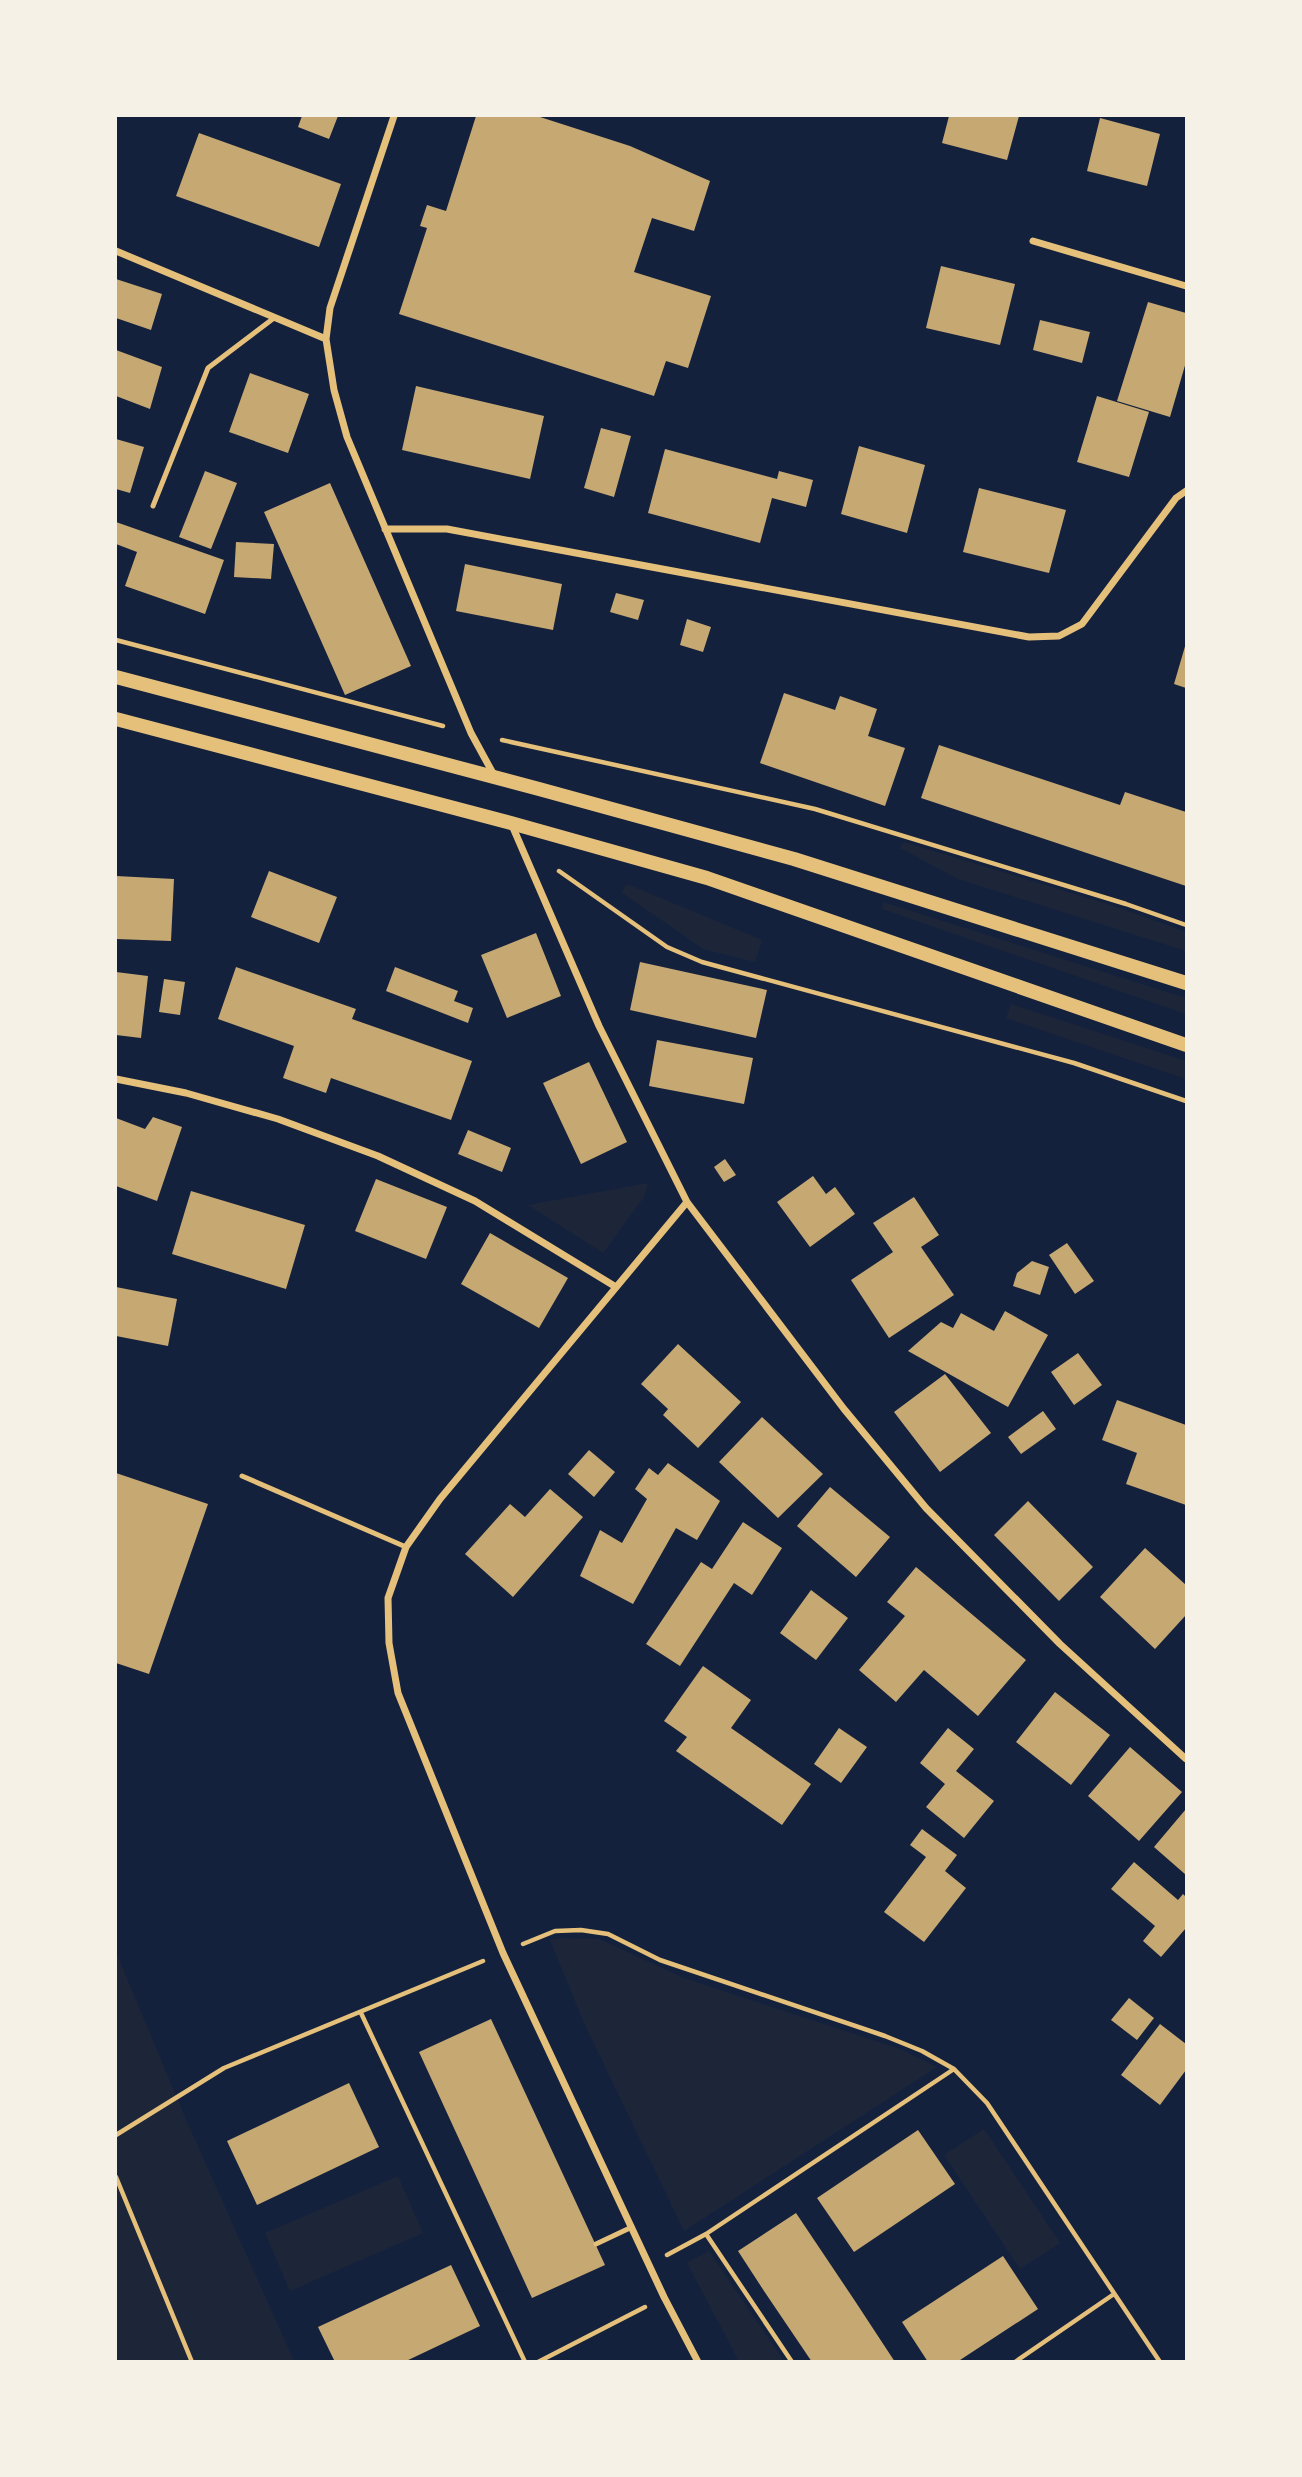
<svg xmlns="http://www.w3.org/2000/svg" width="1302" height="2477" viewBox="0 0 1302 2477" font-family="'Source Sans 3',sans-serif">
  <rect width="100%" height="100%" fill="#14213d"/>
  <!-- green -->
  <path fill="#1d2539" d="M 904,842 L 1117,907 L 1186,932 L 1186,951 L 958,879 L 900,848 Z
    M 627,884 L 762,940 L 755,962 L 703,949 L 621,892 Z
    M 883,902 L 1186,998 L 1186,1014 L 882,909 Z
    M 1011,1004 L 1186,1061 L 1186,1079 L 1006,1018 Z
    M 648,1183 L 644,1197 L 603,1253 L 528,1205 Z
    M 561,1938 L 599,1939 L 684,1978 L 900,2049 L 937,2067 L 684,2231 L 584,2023 L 550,1940 Z
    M 116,1952 L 185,2117 L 294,2361 L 116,2361 Z
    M 984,2129 L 1060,2243 L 1020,2269 L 944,2155 Z
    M 398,2176 L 423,2233 L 290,2291 L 265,2233 Z
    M 709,2251 L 784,2361 L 739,2361 L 687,2263 Z"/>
  <!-- building -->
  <path fill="#c6a872" d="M 302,116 L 338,116 L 329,139 L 298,127 Z
    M 476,116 L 537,116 L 630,146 L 710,181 L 694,231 L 652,218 L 634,272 L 711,296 L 688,368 L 666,361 L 654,396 L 399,314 L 427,228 L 420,226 L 427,205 L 446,211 Z
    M 949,116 L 1019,116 L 1007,160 L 942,143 Z
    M 1100,118 L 1160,134 L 1147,186 L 1087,171 Z
    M 199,133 L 341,184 L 319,247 L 176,196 Z
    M 941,266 L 1015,284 L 1000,345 L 926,328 Z
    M 116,279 L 162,294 L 151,330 L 116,318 Z
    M 1148,302 L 1186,313 L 1186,362 L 1170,417 L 1117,401 Z
    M 1040,320 L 1090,332 L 1082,363 L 1033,350 Z
    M 116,350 L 162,367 L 150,409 L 116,396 Z
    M 250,373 L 309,394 L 288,453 L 229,432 Z
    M 416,386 L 544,416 L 530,479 L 402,450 Z
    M 1097,396 L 1149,412 L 1129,477 L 1077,462 Z
    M 601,428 L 631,436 L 614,497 L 584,488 Z
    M 116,439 L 144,447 L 130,493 L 116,489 Z
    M 859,446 L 925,465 L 907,533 L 841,514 Z
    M 665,449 L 777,479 L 779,471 L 813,480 L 806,507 L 772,498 L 760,543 L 648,513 Z
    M 205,471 L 237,483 L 211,549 L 179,537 Z
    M 330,483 L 411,666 L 345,695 L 264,512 Z
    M 979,488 L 1066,510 L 1049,573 L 963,552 Z
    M 116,522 L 224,560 L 205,614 L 125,586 L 137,552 L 116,544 Z
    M 236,542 L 274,544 L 271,579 L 234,577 Z
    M 465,564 L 562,584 L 553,630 L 456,611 Z
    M 616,593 L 644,600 L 638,620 L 610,612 Z
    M 687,619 L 711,627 L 703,652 L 680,645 Z
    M 1186,643 L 1186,688 L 1174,684 Z
    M 784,693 L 835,710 L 840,696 L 877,709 L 868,736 L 905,748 L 885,806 L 760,763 Z
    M 939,745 L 1120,805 L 1125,792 L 1186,812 L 1186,886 L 921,798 Z
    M 269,871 L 337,897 L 319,943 L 251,917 Z
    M 116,876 L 174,879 L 171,941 L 116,939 Z
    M 536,933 L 561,996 L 507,1018 L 481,955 Z
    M 640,962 L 767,990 L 756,1038 L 630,1010 Z
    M 236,967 L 356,1009 L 352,1019 L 472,1061 L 451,1120 L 331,1078 L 326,1093 L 283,1078 L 294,1046 L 218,1019 Z
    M 395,967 L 458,991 L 454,1001 L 473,1008 L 468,1023 L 386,991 Z
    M 116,972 L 148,976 L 141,1038 L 116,1035 Z
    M 164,979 L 185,982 L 180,1015 L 159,1012 Z
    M 657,1040 L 753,1058 L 744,1104 L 649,1086 Z
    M 589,1062 L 627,1142 L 581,1164 L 543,1083 Z
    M 153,1117 L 182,1127 L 157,1201 L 116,1186 L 116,1118 L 145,1129 Z
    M 468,1130 L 511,1148 L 502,1172 L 458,1154 Z
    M 725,1159 L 736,1175 L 724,1182 L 714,1167 Z
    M 813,1176 L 826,1194 L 835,1187 L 855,1214 L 810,1247 L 777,1202 Z
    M 376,1179 L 447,1207 L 426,1259 L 355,1231 Z
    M 191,1191 L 305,1225 L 286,1289 L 172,1254 Z
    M 914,1197 L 939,1235 L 921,1247 L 954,1295 L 889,1338 L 851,1280 L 893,1252 L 873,1223 Z
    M 490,1233 L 568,1278 L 539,1328 L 461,1284 Z
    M 1067,1243 L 1094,1281 L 1075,1294 L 1049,1255 Z
    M 1032,1261 L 1049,1267 L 1040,1295 L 1013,1286 L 1017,1273 Z
    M 116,1287 L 177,1299 L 168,1346 L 116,1336 Z
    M 1005,1311 L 1048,1335 L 1008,1407 L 908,1351 L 941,1322 L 953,1328 L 961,1313 L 994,1331 Z
    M 678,1344 L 741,1402 L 698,1448 L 663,1415 L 668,1409 L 641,1384 Z
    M 1078,1353 L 1102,1385 L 1074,1405 L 1051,1372 Z
    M 945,1374 L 991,1433 L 940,1472 L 894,1412 Z
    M 1117,1400 L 1186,1425 L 1186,1505 L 1126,1484 L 1137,1453 L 1102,1440 Z
    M 1043,1411 L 1056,1429 L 1021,1454 L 1008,1437 Z
    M 762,1417 L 823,1474 L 778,1518 L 719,1462 Z
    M 589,1450 L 615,1472 L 594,1497 L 568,1474 Z
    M 668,1463 L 720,1501 L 697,1540 L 676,1528 L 633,1604 L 580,1576 L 600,1530 L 622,1543 L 647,1499 L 635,1489 L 649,1468 L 658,1475 Z
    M 116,1473 L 208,1504 L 149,1674 L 116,1663 Z
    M 830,1487 L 890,1537 L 856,1577 L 797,1526 Z
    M 550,1489 L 583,1517 L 513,1597 L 465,1554 L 510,1504 L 525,1517 Z
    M 1028,1501 L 1093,1567 L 1059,1601 L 994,1535 Z
    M 743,1522 L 782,1548 L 752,1595 L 734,1583 L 680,1666 L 646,1644 L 701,1562 L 712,1569 Z
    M 1145,1548 L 1186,1585 L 1186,1615 L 1155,1649 L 1100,1597 Z
    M 916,1567 L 1026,1660 L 978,1716 L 924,1670 L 896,1702 L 859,1670 L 905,1616 L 887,1602 Z
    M 811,1590 L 848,1618 L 816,1660 L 780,1633 Z
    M 703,1666 L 751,1700 L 731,1728 L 811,1784 L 782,1825 L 676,1751 L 687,1737 L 664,1721 Z
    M 1055,1692 L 1110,1735 L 1071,1785 L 1016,1742 Z
    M 839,1728 L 867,1747 L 841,1783 L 814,1764 Z
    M 948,1728 L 974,1749 L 956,1771 L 994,1801 L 964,1838 L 926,1807 L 945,1784 L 920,1763 Z
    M 1130,1747 L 1182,1792 L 1139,1841 L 1088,1796 Z
    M 1186,1809 L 1186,1875 L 1154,1847 Z
    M 922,1829 L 957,1855 L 945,1871 L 966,1888 L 924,1942 L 884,1912 L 926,1857 L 910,1845 Z
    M 1134,1862 L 1178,1900 L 1183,1894 L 1186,1897 L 1186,1928 L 1161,1957 L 1143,1941 L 1155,1926 L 1111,1889 Z
    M 1129,1998 L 1154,2018 L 1137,2040 L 1111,2020 Z
    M 491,2019 L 605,2265 L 532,2298 L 419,2052 Z
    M 1160,2024 L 1186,2044 L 1186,2070 L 1160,2105 L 1121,2075 Z
    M 349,2083 L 379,2147 L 257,2205 L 227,2141 Z
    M 918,2130 L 955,2184 L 854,2252 L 817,2198 Z
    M 796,2213 L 855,2301 L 895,2362 L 812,2362 L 764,2291 L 738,2251 Z
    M 1003,2256 L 1038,2309 L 957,2362 L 928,2362 L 902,2322 Z
    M 451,2265 L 480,2326 L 404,2362 L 335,2362 L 318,2327 Z"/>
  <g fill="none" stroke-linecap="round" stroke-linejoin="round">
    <!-- path -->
    <path stroke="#e5c07b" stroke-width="4.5" d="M 116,640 L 443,726
      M 502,740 L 815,809 L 1126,904 L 1186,925
      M 559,871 L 667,947 L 702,962 L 1074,1063 L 1186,1101
      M 523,1944 L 555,1931 L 581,1930 L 608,1934 L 660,1960 L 885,2036 L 922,2051 L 954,2069 L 987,2103 L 1160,2362
      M 361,2013 L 525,2362
      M 116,2135 L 224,2068 L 483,1961
      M 116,2177 L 192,2362
      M 706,2234 L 792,2362
      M 667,2255 L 706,2234 L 954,2069
      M 538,2362 L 645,2307
      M 1015,2362 L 1114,2294"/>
    <!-- service -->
    <path stroke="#e5c07b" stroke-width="5" d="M 153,506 L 208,368 L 274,318
      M 242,1476 L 406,1547
      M 596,2244 L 632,2227"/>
    <!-- minor -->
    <path stroke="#e5c07b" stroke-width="7" d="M 394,116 L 330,308 L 326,339 L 334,390 L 347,437 L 471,733 L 495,777
      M 1033,241 L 1186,286
      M 116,251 L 326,339
      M 385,529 L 447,529 L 1029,637 L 1059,636 L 1082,624 L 1176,498 L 1186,491
      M 511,823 L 599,1026 L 687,1202 L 844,1409 L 926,1508 L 1060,1644 L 1186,1759
      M 116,1079 L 186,1093 L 278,1119 L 378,1156 L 475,1201 L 616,1287
      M 687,1202 L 440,1499 L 406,1547 L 388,1598 L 389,1643 L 398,1693 L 503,1953 L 664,2297 L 698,2362"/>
    <!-- secondary -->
    <path stroke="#e5c07b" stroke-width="14" d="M 116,677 L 539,789 L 794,859 L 1186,983
      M 116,719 L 511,823 L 707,878 L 1186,1045"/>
  </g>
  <!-- border -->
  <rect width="1302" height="2477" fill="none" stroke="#f6f1e7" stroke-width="234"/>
</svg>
